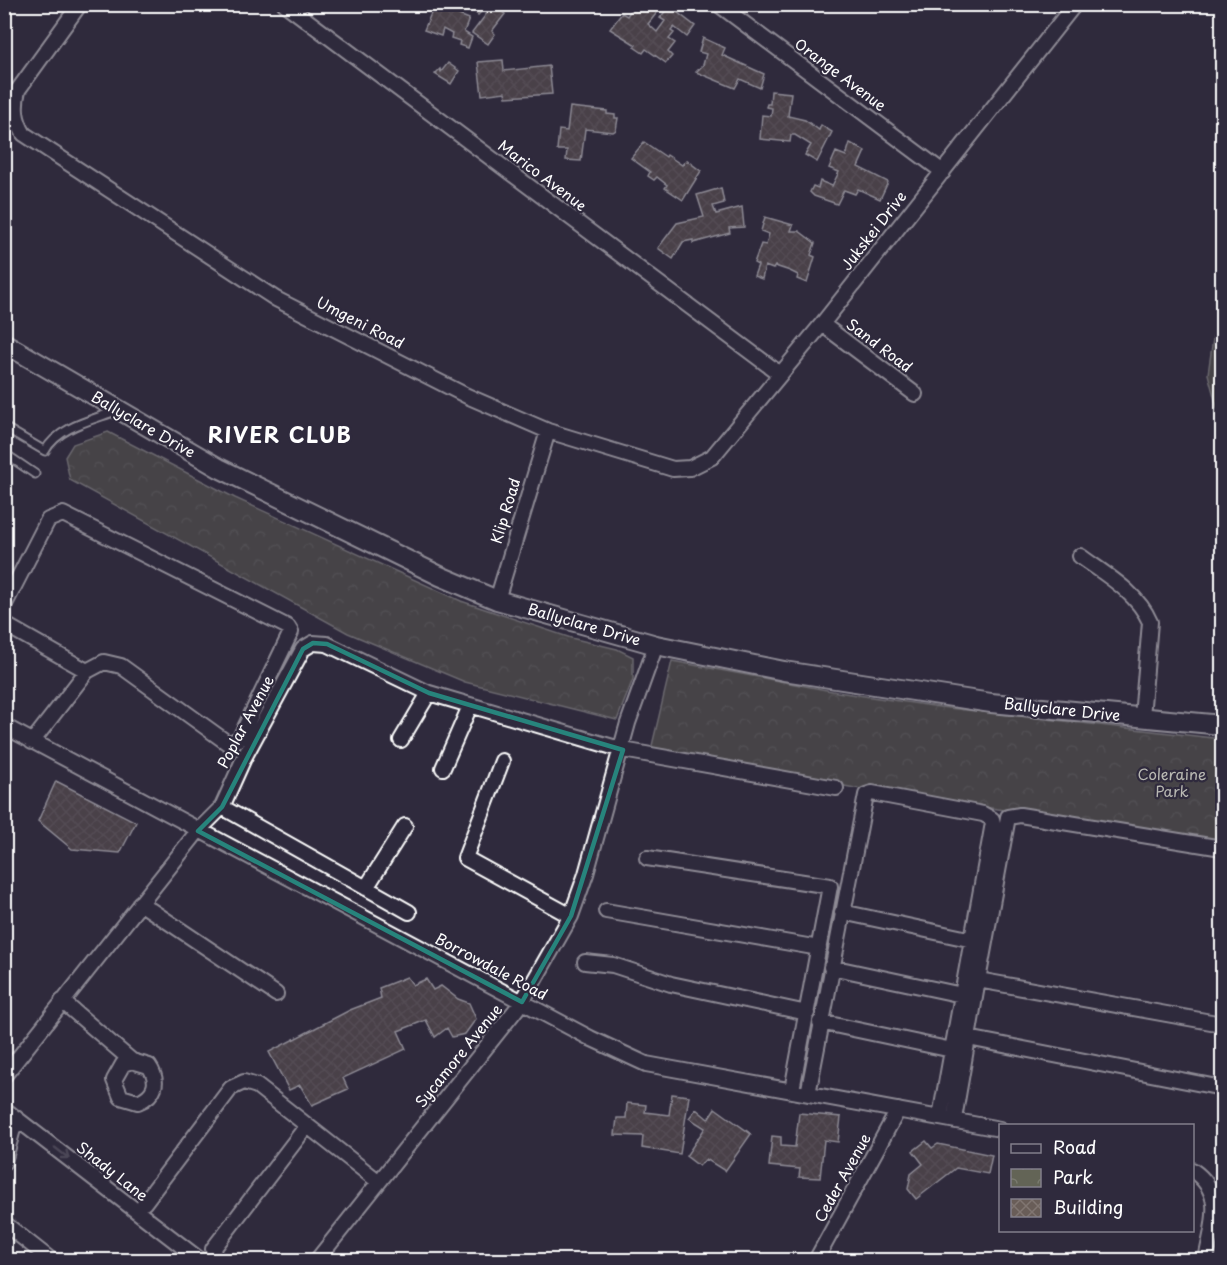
<svg xmlns="http://www.w3.org/2000/svg" width="1227" height="1265" viewBox="0 0 1227 1265" font-family="'Playpen Sans',sans-serif">
  <defs>
    <pattern id="park-crowns" width="20" height="18" patternUnits="userSpaceOnUse" patternTransform="scale(1.5)"><rect width="20" height="18" fill="#636456"/><path d="M2 6a3 3 0 1 1 6 0M12 15a3 3 0 1 1 6 0" fill="none" stroke="#7a7b6f"/></pattern>
    <pattern id="building-cross-hatch" width="8" height="8" patternUnits="userSpaceOnUse" patternTransform="scale(1.5)"><rect width="8" height="8" fill="#695d58"/><path d="M0 0l8 8M0 8l8-8" fill="none" stroke="#807571"/></pattern>
  </defs>
  <rect width="100%" height="100%" fill="#2f2a3d"/>
  <filter id="ink" filterUnits="userSpaceOnUse"><feTurbulence type="fractalNoise" baseFrequency=".0167" numOctaves="2"/><feDisplacementMap in="SourceGraphic" scale="12" xChannelSelector="R" yChannelSelector="G"/><feConvolveMatrix kernelMatrix="1 2 1 2 8 2 1 2 1" color-interpolation-filters="sRGB"/></filter>
  <g filter="url(#ink)">
    <!-- green -->
    <path fill="#636456" stroke="#b1b2aa" stroke-width="1.5" d="M 1222,276 L 1222,426 L 1208,374 Z"/>
    <!-- park -->
    <path fill="url(#park-crowns)" stroke="#b1b2aa" stroke-width="1.5" d="M 108,432 L 235,498 L 461,601 L 571,638 L 617,649 L 633,657 L 633,679 L 617,720 L 465,682 L 348,633 L 70,480 L 65,457 L 73,444 Z
      M 672,661 L 837,692 L 940,707 L 1222,739 L 1222,842 L 855,788 L 651,750 Z"/>
    <!-- building -->
    <path fill="url(#building-cross-hatch)" stroke="#fff" stroke-width="1.5" d="M 435,4 L 448,4 L 444,9 L 469,19 L 464,32 L 472,37 L 468,48 L 459,45 L 460,41 L 451,38 L 452,34 L 443,29 L 441,36 L 424,30 Z
      M 465,4 L 493,4 L 505,14 L 492,31 L 495,34 L 488,44 L 472,33 L 488,12 L 484,9 L 478,15 Z
      M 635,4 L 663,5 L 648,24 L 657,32 L 665,21 L 660,18 L 669,6 L 695,26 L 687,37 L 674,27 L 671,31 L 674,33 L 669,39 L 675,43 L 668,52 L 672,56 L 666,63 L 646,49 L 643,53 L 634,47 L 636,45 L 610,29 L 622,13 L 627,16 Z
      M 703,38 L 725,48 L 722,55 L 764,74 L 760,88 L 740,79 L 735,88 L 696,72 L 703,65 L 706,54 L 699,52 Z
      M 503,60 L 504,71 L 549,66 L 552,94 L 506,97 L 505,92 L 482,95 L 478,62 Z
      M 448,63 L 459,71 L 451,84 L 435,74 L 440,69 L 441,72 Z
      M 771,91 L 791,93 L 788,116 L 805,120 L 819,130 L 821,125 L 832,132 L 817,162 L 805,155 L 811,145 L 795,135 L 791,135 L 790,142 L 760,139 L 762,115 L 771,116 L 772,108 L 766,107 L 767,104 L 770,104 Z
      M 570,107 L 607,111 L 607,114 L 615,115 L 615,118 L 618,118 L 616,130 L 613,132 L 585,129 L 581,161 L 566,160 L 567,150 L 557,150 L 559,130 L 567,131 Z
      M 644,142 L 666,157 L 667,155 L 682,165 L 686,160 L 701,171 L 683,200 L 665,188 L 667,185 L 657,177 L 654,180 L 648,176 L 650,172 L 631,158 Z
      M 850,143 L 865,151 L 858,167 L 888,182 L 880,199 L 858,189 L 855,194 L 844,190 L 837,204 L 814,196 L 810,192 L 813,186 L 818,188 L 820,181 L 832,186 L 839,172 L 829,168 L 836,152 L 846,156 Z
      M 721,188 L 724,203 L 713,206 L 716,214 L 742,207 L 744,227 L 729,228 L 730,233 L 693,243 L 693,240 L 683,242 L 673,259 L 658,248 L 677,223 L 704,217 L 697,195 Z
      M 765,217 L 793,225 L 791,231 L 799,231 L 815,243 L 811,255 L 815,257 L 807,283 L 797,279 L 798,275 L 790,271 L 775,266 L 773,269 L 765,266 L 762,279 L 754,276 L 758,265 L 754,263 L 761,244 L 766,245 L 769,234 L 761,231 Z
      M 56,781 L 136,822 L 120,853 L 72,849 L 38,821 Z
      M 407,977 L 413,985 L 426,979 L 433,990 L 441,986 L 458,999 L 469,1003 L 476,1019 L 465,1034 L 452,1037 L 447,1028 L 435,1037 L 426,1020 L 398,1031 L 406,1049 L 343,1078 L 348,1089 L 312,1105 L 300,1085 L 289,1090 L 269,1052 L 350,1010 L 381,998 L 379,988 Z
      M 672,1094 L 689,1096 L 680,1154 L 642,1148 L 643,1136 L 615,1135 L 617,1118 L 626,1118 L 627,1103 L 646,1105 L 645,1112 L 669,1115 Z
      M 715,1108 L 751,1134 L 725,1171 L 706,1159 L 699,1166 L 686,1156 L 705,1128 L 689,1118 L 696,1109 L 708,1119 Z
      M 799,1113 L 841,1117 L 838,1142 L 824,1140 L 820,1178 L 799,1177 L 800,1169 L 769,1166 L 772,1136 L 781,1137 L 781,1146 L 795,1147 Z
      M 926,1141 L 932,1148 L 938,1144 L 992,1155 L 988,1174 L 956,1168 L 916,1199 L 908,1189 L 911,1174 L 923,1164 L 913,1151 Z"/>
    <g fill="none" stroke-linecap="round" stroke-linejoin="round">
      <defs>
        <path id="service" d="M 4,427 L 45,451 C 58,427 92,420 116,411
          M 4,453 L 35,474"/>
        <path id="minor" d="M 80,4 L 18,90 C 14,107 15,119 24,134 L 276,299 L 325,324 L 467,396 L 548,431 L 673,469 L 690,468 L 712,457 L 822,324 L 1075,4
          M 285,4 L 780,374
          M 718,4 L 943,172
          M 822,324 L 915,394
          M 1080,556 C 1106,575 1137,592 1150,622 L 1142,717
          M 497,600 L 548,431
          M 4,606 L 48,520 L 63,514 L 288,627 L 291,632 L 240,738 L 229,744 L 121,666 L 104,662 L 87,671 L 4,624
          M 4,726 L 590,1038 L 646,1064 L 1000,1129
          M 401,740 L 429,693
          M 32,742 L 87,671
          M 502,761 L 465,858 L 571,916
          M 443,768 L 470,706
          M 222,807 L 409,912
          M 647,858 L 830,886 L 792,1090
          M 366,888 L 405,826
          M 140,903 L 276,994
          M 606,911 L 819,948
          M 842,912 L 973,940
          M 585,962 L 613,965 L 671,984 L 807,1013
          M 831,967 L 962,995
          M 978,980 L 1008,817 L 1020,815 L 1222,848
          M 62,1001 L 132,1061 L 149,1066 C 160,1082 155,1095 138,1102 L 121,1097 L 114,1080 L 123,1064 L 132,1061
          M 820,1022 L 952,1050
          M 968,1038 L 978,980 L 1222,1024
          M 4,1076 L 198,831 L 222,807 L 244,758 L 303,649 L 313,643 L 327,644 L 429,693 L 623,750 L 836,788
          M 808,1094 L 866,795 L 872,793 L 983,814 L 992,819 L 993,823 L 940,1117
          M 4,1109 L 200,1260
          M 954,1119 L 968,1038 L 1222,1088
          M 4,1162 L 16,1118
          M 1192,1170 C 1227,1194 1212,1225 1206,1260
          M 144,1203 L 231,1088 L 244,1082 L 257,1086 L 379,1182
          M 4,1223 L 51,1260
          M 213,1249 L 306,1127
          M 317,1260 L 522,1002 L 571,916 L 586,874 L 628,723 L 656,645
          M 816,1260 L 898,1110"/>
        <path id="tertiary" d="M 4,343 L 219,468 L 440,576 L 497,600 L 656,645 L 784,671 L 991,703 L 1222,725"/>
      </defs>
      <!-- service casing -->
      <use href="#service" stroke="#fff" stroke-width="11"/>
      <!-- minor casing -->
      <use href="#minor" stroke="#fff" stroke-width="18"/>
      <!-- tertiary casing -->
      <use href="#tertiary" stroke="#fff" stroke-width="22"/>
      <!-- service -->
      <use href="#service" stroke="#2f2a3d" stroke-width="7"/>
      <!-- minor -->
      <use href="#minor" stroke="#2f2a3d" stroke-width="14"/>
      <!-- tertiary -->
      <use href="#tertiary" stroke="#2f2a3d" stroke-width="18"/>
    </g>
    <!-- one-way arrows -->
    <defs><path id="oneway-shaft" d="M-6 0H5M1.5-3L5.5 0L1.5 3" fill="none" stroke-width="1.6" stroke-linecap="round" stroke-linejoin="round" transform="scale(1.5)"/></defs>
    <use stroke="#6d6a77" href="#oneway-shaft" transform="translate(62 1153) rotate(38)"/>
  </g>
  <!-- marked area -->
  <path d="M0 0H1227V1265H0ZM 313,643 L 327,644 L 429,693 L 623,750 L 571,916 L 522,1002 L 198,831 L 222,807 L 303,649 Z" fill="#2f2a3d" fill-opacity=".55" fill-rule="evenodd"/>
  <path fill="none" stroke="#27847c" stroke-width="4.5" stroke-linejoin="round" d="M 313,643 L 327,644 L 429,693 L 623,750 L 571,916 L 522,1002 L 198,831 L 222,807 L 303,649 Z"/>
  <g text-anchor="middle" stroke-width="4.5" stroke-linejoin="round" paint-order="stroke">
    <!-- street labels -->
    <g font-size="15" fill="#fff" stroke="#2f2a3d">
      <text transform="translate(840 75) rotate(37)" y="5">Orange Avenue</text>
      <text transform="translate(542 176) rotate(37)" y="5">Marico Avenue</text>
      <text transform="translate(874 231) rotate(-52)" y="5">Jukskei Drive</text>
      <text transform="translate(360 323) rotate(27)" y="5">Umgeni Road</text>
      <text transform="translate(879 346) rotate(37)" y="5">Sand Road</text>
      <text transform="translate(143 425) rotate(30)" y="5">Ballyclare Drive</text>
      <text transform="translate(506 511) rotate(-73)" y="5">Klip Road</text>
      <text transform="translate(584 625) rotate(16)" y="5">Ballyclare Drive</text>
      <text transform="translate(1062 710) rotate(6)" y="5">Ballyclare Drive</text>
      <text transform="translate(246 722) rotate(-62)" y="5">Poplar Avenue</text>
      <text transform="translate(491 967) rotate(28)" y="5">Borrowdale Road</text>
      <text transform="translate(459 1056) rotate(-51)" y="5">Sycamore Avenue</text>
      <text transform="translate(112 1172) rotate(38)" y="5">Shady Lane</text>
      <text transform="translate(843 1178) rotate(-61)" y="5">Ceder Avenue</text>
    </g>
    <!-- park labels -->
    <g font-size="15" fill="#b9b9b3" stroke="#2f2a3d">
      <text x="1172" y="780">Coleraine<tspan x="1172" dy="17">Park</tspan></text>
    </g>
    <!-- district labels -->
    <g font-size="21" font-weight="bold" letter-spacing="1.5" fill="#fff" stroke="#2f2a3d">
      <text x="280" y="443">RIVER CLUB</text>
    </g>
  </g>
  <!-- margin -->
  <rect width="1227" height="1265" fill="none" stroke="#2f2a3d" stroke-width="24"/>
  <rect x="12" y="12" width="1203" height="1241" fill="none" stroke="#fff" stroke-width="2" filter="url(#ink)"/>
  <!-- legend -->
  <rect x="999" y="1124" width="195" height="108" fill="#2f2a3d" stroke="#827f8b" stroke-width="1.5"/>
  <rect x="1011" y="1144" width="30" height="9" fill="#2f2a3d" stroke="#827f8b" stroke-width="1.5"/>
  <text x="1053" y="1154" font-size="18" fill="#ffffff">Road</text>
  <rect x="1011" y="1169" width="30" height="18" fill="url(#park-crowns)" stroke="#827f8b" stroke-width="1.5"/>
  <text x="1053" y="1184" font-size="18" fill="#ffffff">Park</text>
  <rect x="1011" y="1199" width="30" height="18" fill="url(#building-cross-hatch)" stroke="#827f8b" stroke-width="1.5"/>
  <text x="1053" y="1214" font-size="18" fill="#ffffff">Building</text>
</svg>
